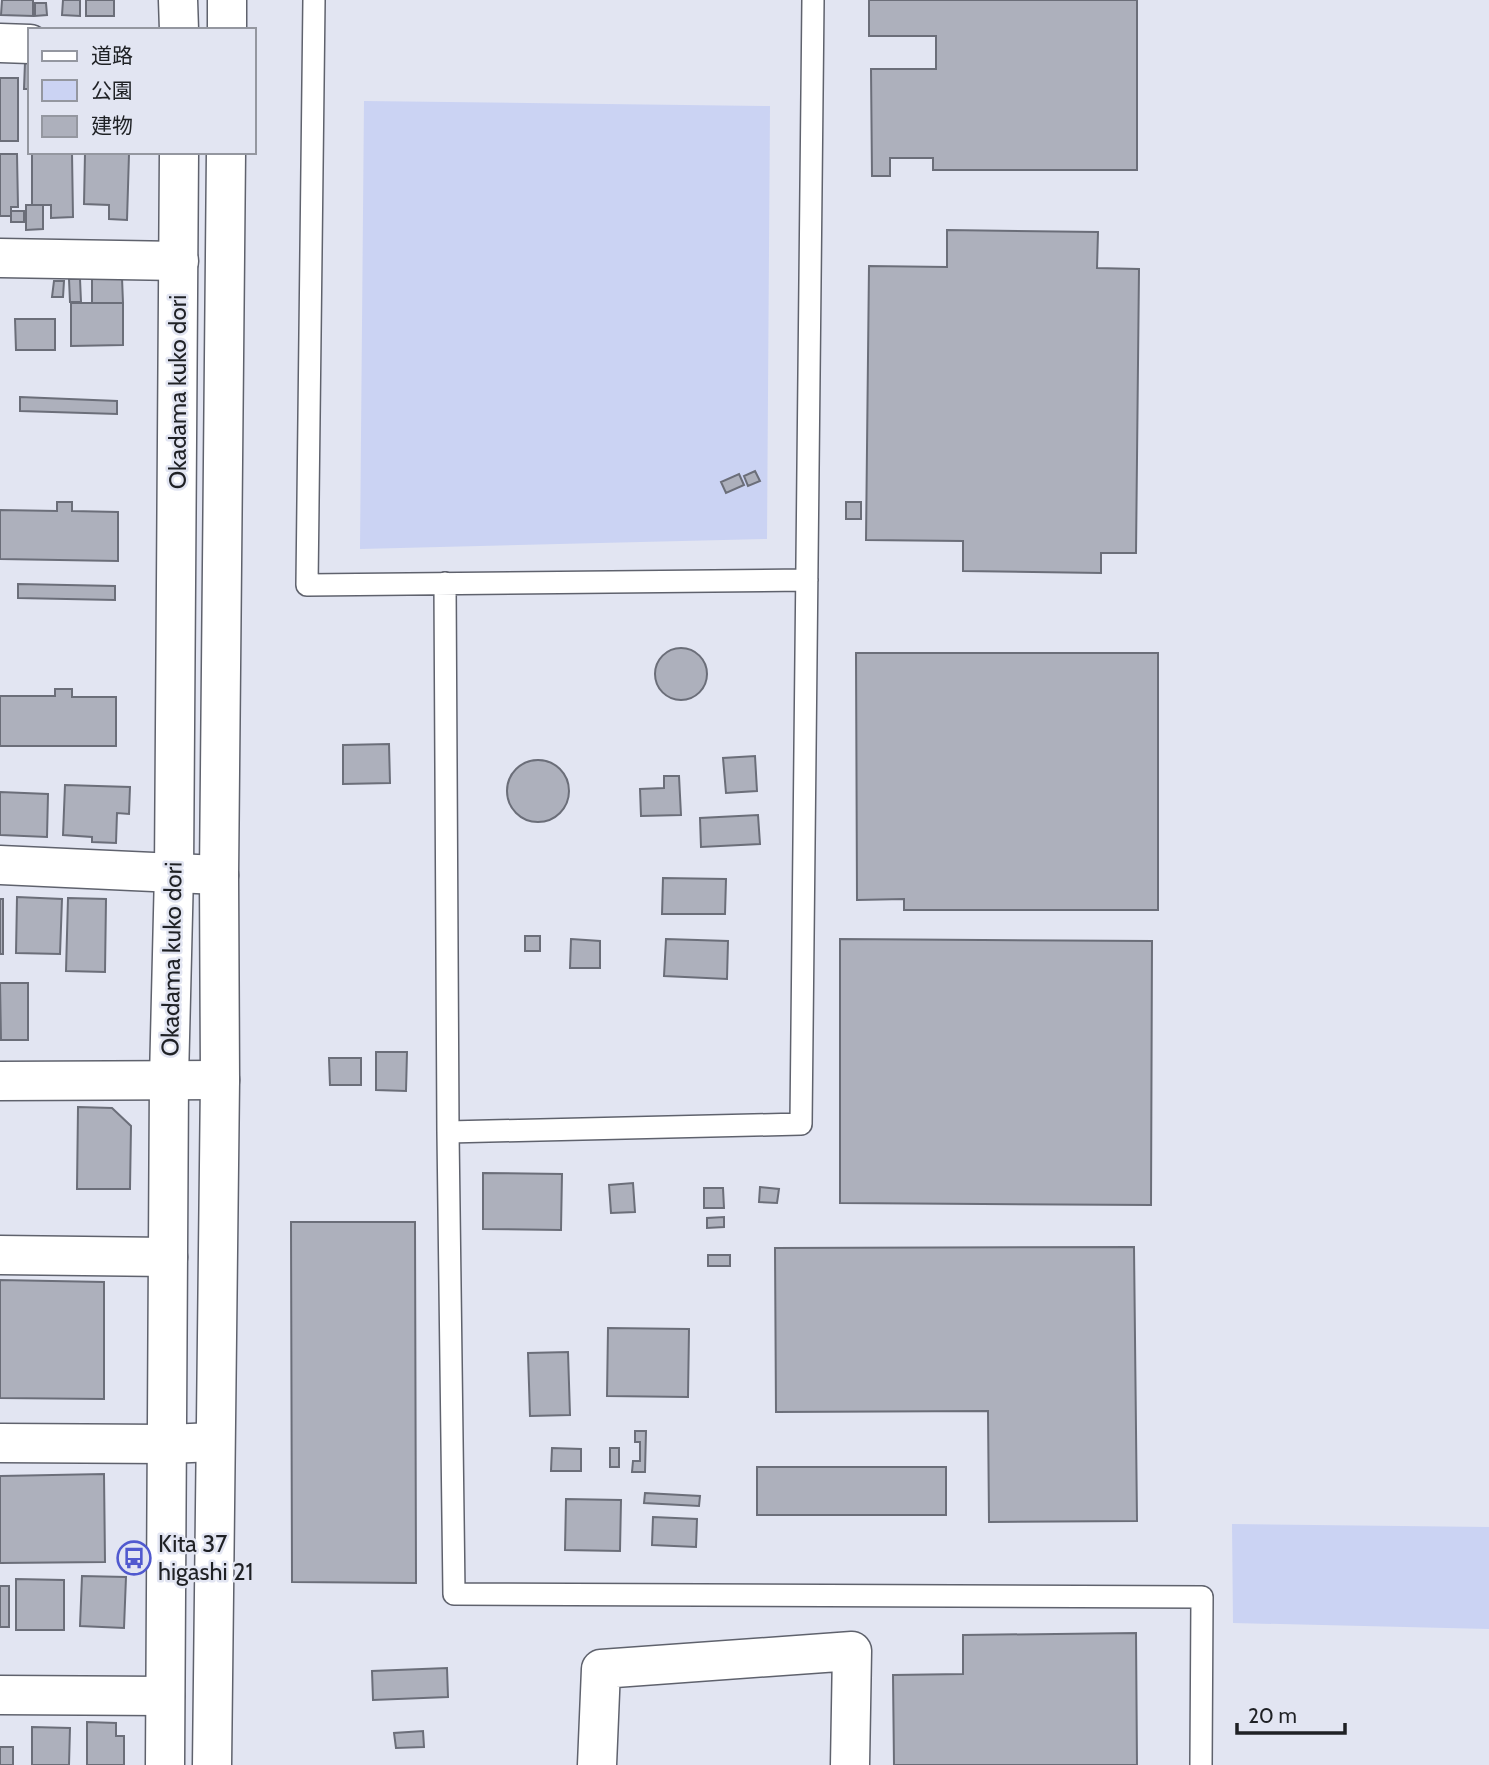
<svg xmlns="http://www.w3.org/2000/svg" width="1489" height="1765" viewBox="0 0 1489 1765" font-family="Cabin,'Noto Sans JP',sans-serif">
  <rect width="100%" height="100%" fill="#e2e5f2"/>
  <!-- green -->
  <path fill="#cbd3f3" d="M 364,101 L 770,106 L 767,539 L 360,549 Z
    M 1232,1524 L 1489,1527 L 1489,1629 L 1233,1623 Z"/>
  <!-- building -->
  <path fill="#adb0bc" stroke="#6b6e79" stroke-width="2" d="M 2,0 L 33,0 L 33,16 L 1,15 Z
    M 63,0 L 80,0 L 80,16 L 62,15 Z
    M 86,0 L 114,0 L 114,16 L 86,16 Z
    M 869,0 L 1137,0 L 1137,170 L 933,170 L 933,158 L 890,158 L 890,176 L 872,176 L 871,69 L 936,69 L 936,36 L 869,36 Z
    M 35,3 L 46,3 L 47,15 L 35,16 Z
    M 25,62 L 30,63 L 30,89 L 24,89 Z
    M 0,78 L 18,78 L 18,141 L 0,141 Z
    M 32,153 L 72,153 L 73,217 L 51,218 L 51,205 L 32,205 Z
    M 85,153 L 129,154 L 127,220 L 109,219 L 109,205 L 84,204 Z
    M 0,154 L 17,154 L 18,207 L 11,207 L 11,216 L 0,216 Z
    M 26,205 L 43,205 L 43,229 L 26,230 Z
    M 11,211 L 24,211 L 24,222 L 11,222 Z
    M 947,230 L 1098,232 L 1097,268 L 1139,269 L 1136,553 L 1101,553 L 1101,573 L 963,571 L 963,541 L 866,540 L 869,266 L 947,267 Z
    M 122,278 L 123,303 L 92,303 L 92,279 Z
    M 69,279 L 80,279 L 81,302 L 70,302 Z
    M 54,281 L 64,281 L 63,297 L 52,297 Z
    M 71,303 L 123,303 L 123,345 L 71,346 Z
    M 15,319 L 55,319 L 55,350 L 16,350 Z
    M 20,397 L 117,401 L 117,414 L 20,411 Z
    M 755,471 L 760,481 L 748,486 L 744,476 Z
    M 739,474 L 744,485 L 726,493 L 721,482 Z
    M 57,502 L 72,502 L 72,511 L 118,512 L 118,561 L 0,559 L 0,510 L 57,511 Z
    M 846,502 L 861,502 L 861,519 L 846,519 Z
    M 18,584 L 115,586 L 115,600 L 18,598 Z
    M655 674a26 26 0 1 1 52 0a26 26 0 1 1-52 0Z
    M 856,653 L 1158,653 L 1158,910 L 904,910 L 904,899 L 857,900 Z
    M 55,689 L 72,689 L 72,697 L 116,697 L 116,746 L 0,746 L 0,696 L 55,696 Z
    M 389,744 L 390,783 L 343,784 L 343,745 Z
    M 755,756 L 757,791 L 726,793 L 723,758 Z
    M507 791a31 31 0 1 1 62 0a31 31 0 1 1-62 0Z
    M 664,776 L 679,776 L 681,815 L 641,816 L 640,789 L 664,788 Z
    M 65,785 L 130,787 L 129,814 L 117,813 L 116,843 L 92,842 L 92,837 L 63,835 Z
    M 0,792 L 48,794 L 47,837 L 0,835 Z
    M 758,815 L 760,844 L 701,847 L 700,818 Z
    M 663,878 L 726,879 L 725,914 L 662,914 Z
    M 17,897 L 62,899 L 60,954 L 16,953 Z
    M 68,898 L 106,899 L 105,972 L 66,971 Z
    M 0,899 L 3,899 L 3,954 L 0,954 Z
    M 525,936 L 540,936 L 540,951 L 525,951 Z
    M 571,939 L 600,941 L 600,968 L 570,968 Z
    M 666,939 L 728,941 L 727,979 L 664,976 Z
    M 840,939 L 1152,941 L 1151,1205 L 840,1203 Z
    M 0,983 L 28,983 L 28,1040 L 1,1040 Z
    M 376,1052 L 407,1052 L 406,1091 L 376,1090 Z
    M 329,1058 L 361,1058 L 361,1085 L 330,1085 Z
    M 78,1107 L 112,1108 L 131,1126 L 130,1189 L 77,1189 Z
    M 483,1173 L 562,1174 L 561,1230 L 483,1229 Z
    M 633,1183 L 635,1212 L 611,1213 L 609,1185 Z
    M 760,1187 L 779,1189 L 777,1203 L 759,1202 Z
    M 704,1188 L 723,1188 L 724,1208 L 704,1208 Z
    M 724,1217 L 724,1227 L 707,1228 L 707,1218 Z
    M 291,1222 L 415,1222 L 416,1583 L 292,1582 Z
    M 1134,1247 L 1137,1521 L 989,1522 L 988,1411 L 776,1412 L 775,1248 Z
    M 708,1255 L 730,1255 L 730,1266 L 708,1266 Z
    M 0,1280 L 104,1282 L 104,1399 L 0,1398 Z
    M 608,1328 L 689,1329 L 688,1397 L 607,1396 Z
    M 568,1352 L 570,1415 L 530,1416 L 528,1353 Z
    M 635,1431 L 646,1431 L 645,1472 L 632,1472 L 633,1461 L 640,1461 L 640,1442 L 635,1442 Z
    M 552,1448 L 581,1449 L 581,1471 L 551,1471 Z
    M 610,1448 L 619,1448 L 619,1467 L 610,1467 Z
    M 757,1467 L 946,1467 L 946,1515 L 757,1515 Z
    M 104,1474 L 105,1562 L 0,1563 L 0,1476 Z
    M 645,1493 L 700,1496 L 699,1506 L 644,1503 Z
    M 566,1499 L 621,1500 L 620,1551 L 565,1550 Z
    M 653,1517 L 697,1519 L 696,1547 L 652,1545 Z
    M 82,1576 L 126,1577 L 124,1628 L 80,1626 Z
    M 16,1579 L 64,1580 L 64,1630 L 16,1630 Z
    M 0,1586 L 9,1586 L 9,1627 L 0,1627 Z
    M 1136,1633 L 1137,1765 L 894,1765 L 893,1675 L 963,1674 L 963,1635 Z
    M 447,1668 L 448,1697 L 373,1700 L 372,1671 Z
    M 87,1722 L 116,1723 L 116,1736 L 124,1736 L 124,1765 L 87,1765 Z
    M 32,1727 L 70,1728 L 69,1765 L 32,1765 Z
    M 423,1731 L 424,1747 L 396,1748 L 394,1733 Z
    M 0,1747 L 13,1747 L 13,1765 L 0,1765 Z"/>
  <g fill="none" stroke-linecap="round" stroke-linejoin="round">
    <defs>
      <path id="service" d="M 314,0 L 307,585 L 807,580
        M 445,583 L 448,1132 L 454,1594 L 1202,1597 L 1201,1765
        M 448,1132 L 801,1124 L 813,0"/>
      <path id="minor" d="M 0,43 L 30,44
        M 0,258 L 179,261
        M 0,865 L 219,875
        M 0,1081 L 220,1080
        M 0,1255 L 168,1257
        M 0,1443 L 167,1444 L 215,1442
        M 0,1695 L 165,1696
        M 597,1765 L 601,1669 L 852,1651 L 850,1765"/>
      <path id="secondary" d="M 178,0 L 179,30
        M 227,30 L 227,0
        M 165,1765 L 169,1079 L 174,872 L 179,152
        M 212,1765 L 220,1080 L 219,875 L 226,152"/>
    </defs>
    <!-- service casing -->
    <use href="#service" stroke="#5f626d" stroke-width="24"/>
    <!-- minor casing -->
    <use href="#minor" stroke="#5f626d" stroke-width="41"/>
    <!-- secondary casing -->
    <use href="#secondary" stroke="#5f626d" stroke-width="41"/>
    <!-- service -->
    <use href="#service" stroke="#fff" stroke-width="21"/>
    <!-- minor -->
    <use href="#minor" stroke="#fff" stroke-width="38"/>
    <!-- secondary -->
    <use href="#secondary" stroke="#fff" stroke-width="38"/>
  </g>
  <!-- icons -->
  <defs>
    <symbol id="bus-ring" viewBox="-11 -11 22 22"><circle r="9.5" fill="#e2e5f2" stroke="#5059cf" stroke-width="1.5"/><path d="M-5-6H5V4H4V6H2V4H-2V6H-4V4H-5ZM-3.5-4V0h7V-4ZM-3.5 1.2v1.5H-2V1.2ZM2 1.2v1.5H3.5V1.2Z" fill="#5059cf"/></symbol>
  </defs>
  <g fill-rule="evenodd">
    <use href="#bus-ring" x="115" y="1539" width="38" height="38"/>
  </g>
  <g text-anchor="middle" stroke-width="5" stroke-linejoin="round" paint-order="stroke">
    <!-- street labels -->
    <g font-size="24" fill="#1f2125" stroke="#e2e5f2">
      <text transform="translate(178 392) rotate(-90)" y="8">Okadama kuko dori</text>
      <text transform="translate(172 959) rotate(-89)" y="8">Okadama kuko dori</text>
    </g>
    <!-- poi labels -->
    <g font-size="24" fill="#1f2125" stroke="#e2e5f2" text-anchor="start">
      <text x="158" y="1552">Kita 37<tspan x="158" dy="28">higashi 21</tspan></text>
    </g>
  </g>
  <!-- legend -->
  <rect x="28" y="28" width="228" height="126" fill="#e2e5f2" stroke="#9497a0" stroke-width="2"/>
  <rect x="42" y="51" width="35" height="10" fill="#ffffff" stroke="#9497a0" stroke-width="2"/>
  <text x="91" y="63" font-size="21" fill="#1f2125">道路</text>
  <rect x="42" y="80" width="35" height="21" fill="#cbd3f3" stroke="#9497a0" stroke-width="2"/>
  <text x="91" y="98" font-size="21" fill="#1f2125">公園</text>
  <rect x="42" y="116" width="35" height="21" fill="#adb0bc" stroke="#9497a0" stroke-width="2"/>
  <text x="91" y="133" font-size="21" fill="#1f2125">建物</text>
  <!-- scale -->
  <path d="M1237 1723v10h108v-10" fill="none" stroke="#1f2125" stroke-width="3.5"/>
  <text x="1248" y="1723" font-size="21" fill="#1f2125" stroke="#e2e5f2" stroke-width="5" paint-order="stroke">20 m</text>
</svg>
